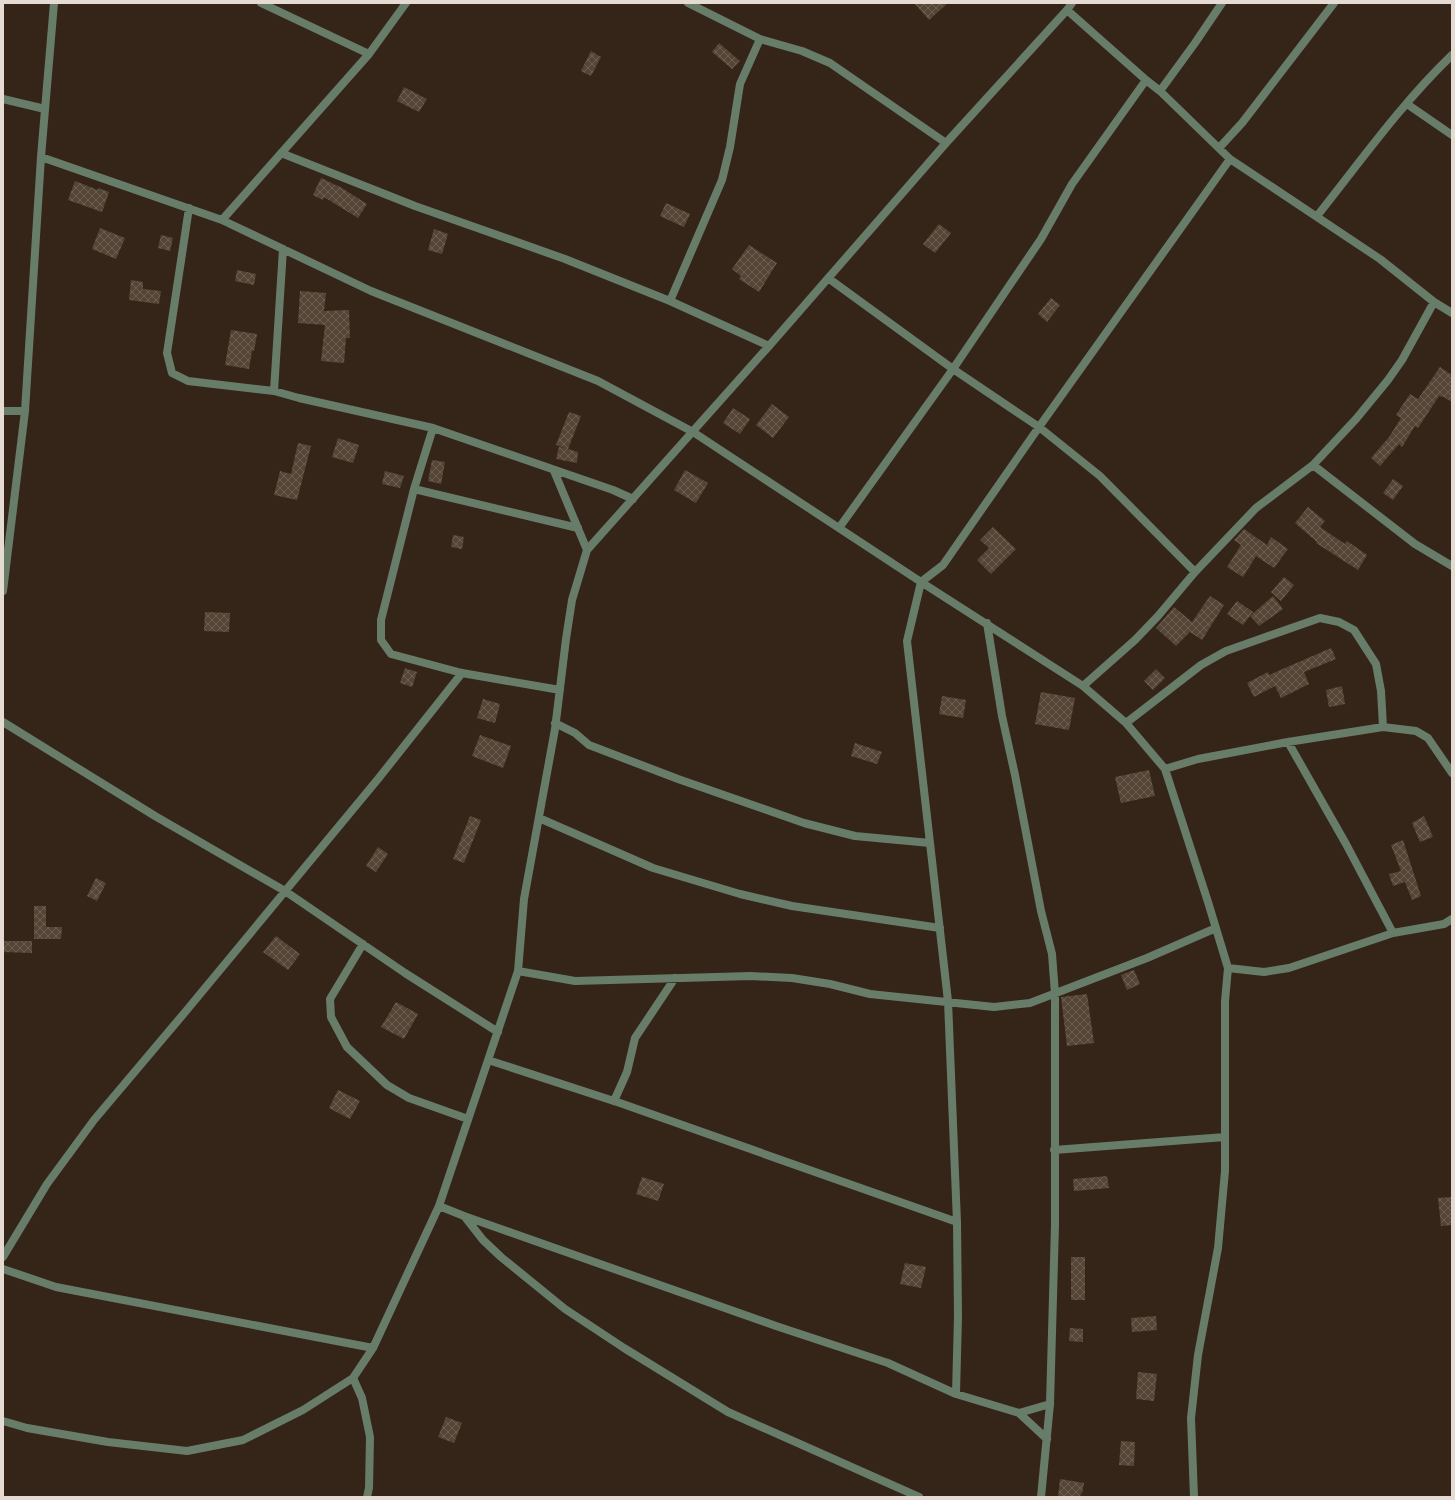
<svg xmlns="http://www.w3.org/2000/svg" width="1455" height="1500" viewBox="0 0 1455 1500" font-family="Roboto,sans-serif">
  <defs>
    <pattern id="building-cross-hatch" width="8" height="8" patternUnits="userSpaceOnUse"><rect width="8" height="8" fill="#554536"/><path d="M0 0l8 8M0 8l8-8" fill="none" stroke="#6d5f52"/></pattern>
  </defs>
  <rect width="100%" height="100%" fill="#342518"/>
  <!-- building -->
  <path fill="url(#building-cross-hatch)" d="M 914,3 L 948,3 L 929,20 Z
    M 719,43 L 740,61 L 732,69 L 712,52 Z
    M 591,51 L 601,57 L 591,76 L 581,71 Z
    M 404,87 L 427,99 L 419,112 L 397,101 Z
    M 321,178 L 342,188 L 367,204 L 358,218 L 324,197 L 323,200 L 313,195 Z
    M 75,181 L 98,190 L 98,188 L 109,192 L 102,212 L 68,200 Z
    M 666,203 L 690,214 L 684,227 L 660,216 Z
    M 939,224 L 951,233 L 935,253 L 923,244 Z
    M 100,228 L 125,238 L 116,259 L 92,249 Z
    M 434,229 L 448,234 L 442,254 L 428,250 Z
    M 161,235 L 173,238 L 170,251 L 158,248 Z
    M 749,245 L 777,263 L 759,292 L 739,279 L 741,276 L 732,269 Z
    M 237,270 L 256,274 L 254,285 L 235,281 Z
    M 131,280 L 143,282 L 143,289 L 161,291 L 159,304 L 129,300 Z
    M 300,291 L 326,293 L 324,311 L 349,310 L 350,338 L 346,338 L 344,363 L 321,361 L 325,325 L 298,323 Z
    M 1051,298 L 1060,305 L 1047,322 L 1038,314 Z
    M 231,330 L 257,334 L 254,351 L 252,351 L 249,369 L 225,365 Z
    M 1440,367 L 1452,375 L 1452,402 L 1442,396 L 1441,397 L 1439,396 L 1418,428 L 1415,426 L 1402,447 L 1399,444 L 1380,466 L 1371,458 L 1389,437 L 1401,418 L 1396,415 L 1410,394 L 1418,399 Z
    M 772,404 L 789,417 L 773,438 L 756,425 Z
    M 733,408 L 750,419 L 740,434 L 723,423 Z
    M 569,412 L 581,416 L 568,449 L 578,452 L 577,463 L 556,459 L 559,447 L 566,448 L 556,445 Z
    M 338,438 L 359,445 L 353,463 L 332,457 Z
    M 298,443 L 311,446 L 297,500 L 274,495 L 280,471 L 291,474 Z
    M 432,460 L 445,462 L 441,484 L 428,481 Z
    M 685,470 L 708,483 L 696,503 L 674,490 Z
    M 385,471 L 404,476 L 400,488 L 382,484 Z
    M 1393,479 L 1403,486 L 1393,500 L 1383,493 Z
    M 1308,507 L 1325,521 L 1320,527 L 1345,544 L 1347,541 L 1367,555 L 1358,570 L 1316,543 L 1317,542 L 1295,523 Z
    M 993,527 L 1016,549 L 991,574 L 977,560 L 989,548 L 980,540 Z
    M 1244,529 L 1267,545 L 1271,537 L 1288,549 L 1274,568 L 1256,556 L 1243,577 L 1227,567 L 1241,545 L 1234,540 Z
    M 453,535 L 464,537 L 462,549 L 451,547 Z
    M 1284,577 L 1294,585 L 1281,601 L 1271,592 Z
    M 1210,596 L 1224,605 L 1202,640 L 1190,632 L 1176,646 L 1156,628 L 1174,607 L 1192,622 Z
    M 1273,596 L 1283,609 L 1259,626 L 1250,616 Z
    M 1237,601 L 1253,612 L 1243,625 L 1227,614 Z
    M 205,612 L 230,613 L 229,632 L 204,631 Z
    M 1331,648 L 1336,659 L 1304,672 L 1309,684 L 1281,698 L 1275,686 L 1254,697 L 1247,683 L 1268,672 L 1269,675 Z
    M 405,668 L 417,672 L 412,687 L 400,683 Z
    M 1156,669 L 1165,678 L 1153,690 L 1144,681 Z
    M 1342,686 L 1345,704 L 1329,707 L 1326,690 Z
    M 1041,692 L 1075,698 L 1069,730 L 1035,724 Z
    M 942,696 L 966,700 L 963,718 L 939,714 Z
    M 483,699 L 500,704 L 495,723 L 477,718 Z
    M 480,735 L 511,746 L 503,768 L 472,756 Z
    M 855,743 L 882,752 L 877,764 L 851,756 Z
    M 1149,770 L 1155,796 L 1121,803 L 1115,777 Z
    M 470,816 L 481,820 L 464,863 L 453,859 Z
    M 1424,816 L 1433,837 L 1420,842 L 1412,823 Z
    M 1403,840 L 1421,896 L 1412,900 L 1405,882 L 1393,886 L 1389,874 L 1401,871 L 1391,845 Z
    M 378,847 L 388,854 L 376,872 L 366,866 Z
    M 96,878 L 106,883 L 97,901 L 87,896 Z
    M 34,906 L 46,906 L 46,927 L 62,927 L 61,939 L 34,939 Z
    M 276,936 L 300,954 L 288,970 L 263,952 Z
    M 3,941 L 32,941 L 32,953 L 3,952 Z
    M 1134,970 L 1140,984 L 1127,990 L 1121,975 Z
    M 1087,994 L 1094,1043 L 1067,1046 L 1061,997 Z
    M 396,1002 L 418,1014 L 404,1039 L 381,1027 Z
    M 338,1090 L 360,1101 L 350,1119 L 329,1108 Z
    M 1107,1176 L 1109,1188 L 1074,1191 L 1073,1179 Z
    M 642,1177 L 664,1184 L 658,1201 L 636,1194 Z
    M 1452,1197 L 1452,1225 L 1441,1226 L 1438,1198 Z
    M 1071,1257 L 1085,1257 L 1085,1300 L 1071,1300 Z
    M 905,1263 L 926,1267 L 921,1288 L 900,1284 Z
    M 1156,1316 L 1157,1330 L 1132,1332 L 1131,1318 Z
    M 1070,1328 L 1083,1329 L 1083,1342 L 1069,1341 Z
    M 1138,1372 L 1157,1374 L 1154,1401 L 1136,1399 Z
    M 446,1417 L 462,1423 L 454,1443 L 438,1437 Z
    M 1121,1441 L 1135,1442 L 1134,1466 L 1119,1465 Z
    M 1060,1479 L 1084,1483 L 1082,1494 L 1081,1493 L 1080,1497 L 1058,1497 Z"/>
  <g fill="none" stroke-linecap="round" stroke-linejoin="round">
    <!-- street -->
    <path stroke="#687d69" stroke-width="8" d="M 261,3 L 369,54
      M 688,3 L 760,39 L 802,51 L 830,63 L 946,143
      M 1067,10 L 1146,80 L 1160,91 L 1230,159 L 1380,259 L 1434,302 L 1452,313
      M 1160,91 L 1195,43 L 1222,3
      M 3,99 L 45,109
      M 1407,104 L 1452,135
      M 1219,148 L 1242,123 L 1334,3
      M 281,153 L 415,206 L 565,259 L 670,301 L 769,346
      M 41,157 L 222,220 L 371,291 L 598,381 L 693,432 L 921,582 L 1083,686 L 1126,723 L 1165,769 L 1208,902 L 1228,968 L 1225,1001 L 1225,1171 L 1218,1248 L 1198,1355 L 1191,1418 L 1194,1497
      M 189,208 L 167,353 L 172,373 L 188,381 L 274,391
      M 1317,216 C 1360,162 1401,104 1452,55
      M 222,220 L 369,54 L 406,3
      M 283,249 L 274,391 L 299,398 L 433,428
      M 828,278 L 953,369 L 1039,427 L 1100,476 L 1195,572
      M 670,301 L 722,180 L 730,147 L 740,84 L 760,39
      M 3,411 L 25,411
      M 1313,465 L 1415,544 L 1452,566
      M 554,471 L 587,550
      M 414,489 L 578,528
      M 839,528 L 953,369 L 1041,239 L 1072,184 L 1146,80
      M 3,591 L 25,411 L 41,157 L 54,3
      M 987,623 L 1002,716 L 1015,775 L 1041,911 L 1052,954 L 1055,994 L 1055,1225 L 1050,1404 L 1041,1497
      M 1083,686 L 1135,640 L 1158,616 L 1195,572 L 1256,508 L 1313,465 L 1356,419 L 1388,380 L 1402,360 L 1434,302
      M 560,690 L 462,673 L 391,654 L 381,640 L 381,620 L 414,489 L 433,428 L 613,490 L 633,499
      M 3,722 L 155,816 L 285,891 L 405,973 L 498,1032
      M 555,723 L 575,733 L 589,745 L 678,779 L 804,823 L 855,836 L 930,843
      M 1126,723 L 1201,665 L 1226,651 L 1320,618 L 1339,622 L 1354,630 L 1376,664 L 1381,691 L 1383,727
      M 1288,742 L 1346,844 L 1393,933
      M 1165,769 L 1198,759 L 1288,742 L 1383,727 L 1416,731 L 1428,738 L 1452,773
      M 539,818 L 653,868 L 740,894 L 792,906 L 940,928
      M 363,944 L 330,999 L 331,1017 L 347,1047 L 387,1085 L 409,1098 L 468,1119
      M 1228,968 L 1264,972 L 1289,968 L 1393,933 L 1444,924 L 1452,919
      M 518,971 L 575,981 L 751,976 L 792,978 L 830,984 L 870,994 L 994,1007 L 1030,1003 L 1147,958 L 1216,928
      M 488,1060 L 620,1103 L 957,1222
      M 614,1101 L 627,1072 L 635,1038 L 675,978
      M 1054,1150 L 1225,1137
      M 439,1206 L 464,1216 L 776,1326 L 888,1363 L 956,1394 L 1019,1413 L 1050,1404
      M 465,1217 L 483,1240 L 501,1257 L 565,1309 L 624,1348 L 728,1412 L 919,1497
      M 3,1257 L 47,1184 L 94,1120 L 186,1011 L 378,779 L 462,673
      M 3,1269 L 56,1287 L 373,1348
      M 353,1378 L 362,1398 L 370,1437 L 369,1488 L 367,1497
      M 956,1394 L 958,1316 L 957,1222 L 948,1001 L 907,641 L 921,582 L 943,565 L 1039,427 L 1230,159
      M 1019,1413 L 1047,1439
      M 3,1421 L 27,1428 L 108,1442 L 187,1451 L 243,1440 L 303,1410 L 353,1378 L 373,1348 L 439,1206 L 518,971 L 524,899 L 555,729 L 566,639 L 572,600 L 587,550 L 769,346 L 946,143 L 1067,10 L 1072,3"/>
  </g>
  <!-- border -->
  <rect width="1455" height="1500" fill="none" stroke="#e5dbd3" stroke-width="8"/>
</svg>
